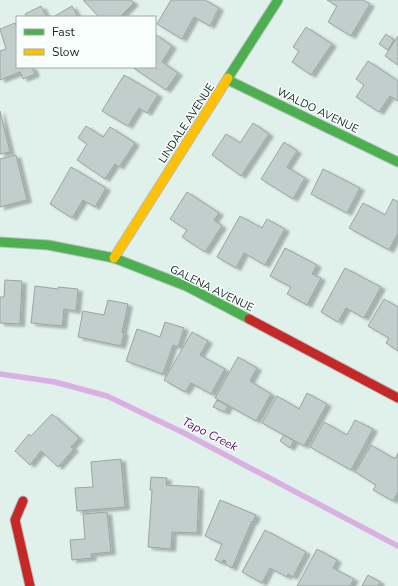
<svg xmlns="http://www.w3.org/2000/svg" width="398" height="586" viewBox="0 0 398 586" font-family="'Nunito Sans',sans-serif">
  <defs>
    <filter id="shadow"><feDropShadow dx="4.5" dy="2.5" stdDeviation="1" flood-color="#0004"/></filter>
  </defs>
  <rect width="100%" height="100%" fill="#e0f0eb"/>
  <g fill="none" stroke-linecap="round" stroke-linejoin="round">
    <!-- stream -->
    <path stroke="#daafe3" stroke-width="5.5" d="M 0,374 L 55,382 L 107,396 L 184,433 L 398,546"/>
  </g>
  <!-- building -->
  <path fill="#c2cecb" stroke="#98a5a1" filter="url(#shadow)" d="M 83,0 L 131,0 L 134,3 L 120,17 L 99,17 Z
    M 171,0 L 205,0 L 219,8 L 210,26 L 194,17 L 182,39 L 157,24 Z
    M 327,0 L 363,0 L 370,4 L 351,36 L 328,22 L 337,6 Z
    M 41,6 L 47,17 L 27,17 L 25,14 Z
    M 72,6 L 78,17 L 53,17 Z
    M 15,23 L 17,27 L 17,67 L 32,67 L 35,74 L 23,79 L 20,72 L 0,80 L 0,51 L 6,49 L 0,29 Z
    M 306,27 L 332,44 L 311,75 L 292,62 L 299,51 L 293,47 Z
    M 155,34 L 172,46 L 162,62 L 178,73 L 166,90 L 132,67 L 155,67 Z
    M 386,34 L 394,40 L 388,50 L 379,44 Z
    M 398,36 L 398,65 L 385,56 Z
    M 368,61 L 398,81 L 398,101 L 390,96 L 379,112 L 356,97 L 364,85 L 356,79 Z
    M 124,75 L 158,95 L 147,113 L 139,108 L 128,126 L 102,111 Z
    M 0,111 L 10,152 L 0,154 Z
    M 253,123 L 269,134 L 241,176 L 212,155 L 226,134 L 240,143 Z
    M 86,126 L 103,137 L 110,127 L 135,143 L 119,167 L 115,164 L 105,179 L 77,160 L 87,144 L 78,138 Z
    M 284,142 L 297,151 L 287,167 L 305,178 L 293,199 L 261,179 Z
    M 16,155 L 27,200 L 0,207 L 0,159 Z
    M 71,167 L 106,188 L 95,207 L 83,200 L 72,218 L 50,204 Z
    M 323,169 L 360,188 L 347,213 L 311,194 Z
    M 187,192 L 219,213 L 214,220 L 222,226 L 205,252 L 182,237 L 187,230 L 170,219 Z
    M 393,199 L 398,202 L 398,233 L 389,250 L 349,228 L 363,203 L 385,215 Z
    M 240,216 L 262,228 L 267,219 L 285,229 L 265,265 L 244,253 L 236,268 L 217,257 Z
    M 285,248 L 317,265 L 312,274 L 321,278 L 307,305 L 287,294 L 291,287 L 270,276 Z
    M 345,268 L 381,287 L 364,318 L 346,308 L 338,322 L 321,312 Z
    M 5,280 L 22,281 L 20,324 L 0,323 L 0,297 L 4,297 Z
    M 35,286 L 58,289 L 58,287 L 78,289 L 76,311 L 64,309 L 62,326 L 31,323 Z
    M 384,299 L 398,307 L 398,351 L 386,343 L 389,338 L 368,326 Z
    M 108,300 L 128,304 L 122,332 L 124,333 L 121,346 L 78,337 L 83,311 L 104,315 Z
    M 165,322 L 184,328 L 178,347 L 173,345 L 163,374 L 126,361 L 137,329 L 160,337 Z
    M 192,332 L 208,341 L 200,355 L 225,369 L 211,394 L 191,383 L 185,392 L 164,380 Z
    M 238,357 L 257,368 L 250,381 L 271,394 L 256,421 L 215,398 Z
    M 307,393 L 327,404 L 304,446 L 262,423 L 277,396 L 299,409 Z
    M 217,400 L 228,406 L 225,412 L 213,407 Z
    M 52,414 L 79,438 L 71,447 L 74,449 L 58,467 L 41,451 L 30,465 L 15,451 L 29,434 L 31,436 Z
    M 355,420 L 373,429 L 351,470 L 310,447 L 324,422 L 347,435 Z
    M 284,435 L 294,441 L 290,448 L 280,441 Z
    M 371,445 L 395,459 L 398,453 L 398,492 L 393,501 L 373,490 L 376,485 L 355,472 Z
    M 121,459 L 125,507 L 77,511 L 75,488 L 93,487 L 91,462 Z
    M 151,477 L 167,478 L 166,485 L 199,487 L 197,533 L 172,532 L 171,549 L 148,547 L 152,490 L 150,490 Z
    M 220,500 L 256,515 L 253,522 L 252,521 L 232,568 L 225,564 L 226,561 L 223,560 L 222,563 L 215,560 L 222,544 L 205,536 Z
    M 107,512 L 111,552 L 91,554 L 92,558 L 72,560 L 70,540 L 85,539 L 83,514 Z
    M 265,530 L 306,552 L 293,577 L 288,574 L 287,577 L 270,568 L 262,583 L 242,572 Z
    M 317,549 L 337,560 L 333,568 L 354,579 L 350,586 L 297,586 Z
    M 368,575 L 380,582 L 378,586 L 362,586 Z"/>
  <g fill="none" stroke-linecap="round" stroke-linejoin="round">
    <defs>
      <path id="fast" d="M 228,78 L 278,0
        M 228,80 L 398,162
        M 0,242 L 48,245 L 114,258 L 186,286 L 249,319"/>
      <path id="slow" d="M 114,258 L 228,78"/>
      <path id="jam" d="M 249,319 L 398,398
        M 23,501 L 15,520 L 30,586"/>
    </defs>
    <!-- fast casing -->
    <use href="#fast" stroke="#b5c1bd" stroke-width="11"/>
    <!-- slow casing -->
    <use href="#slow" stroke="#b5c1bd" stroke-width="11"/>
    <!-- jam casing -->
    <use href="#jam" stroke="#b5c1bd" stroke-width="11"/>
    <!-- fast -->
    <use href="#fast" stroke="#4caf50" stroke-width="9"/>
    <!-- slow -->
    <use href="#slow" stroke="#ffc107" stroke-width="9"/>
    <!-- jam -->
    <use href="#jam" stroke="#c62828" stroke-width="9"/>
  </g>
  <g text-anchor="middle" stroke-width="3" stroke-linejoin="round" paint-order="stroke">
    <!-- street labels -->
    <g font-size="11" fill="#1b2623" stroke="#f8fefc">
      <text transform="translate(318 110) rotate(26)" y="4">WALDO AVENUE</text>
      <text transform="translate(186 123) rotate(-57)" y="4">LINDALE AVENUE</text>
      <text transform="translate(212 288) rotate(26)" y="4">GALENA AVENUE</text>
    </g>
    <!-- water labels -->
    <g font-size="12" font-style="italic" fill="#671471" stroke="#f8fefc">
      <text transform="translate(210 434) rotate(27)" y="4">Tapo Creek</text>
    </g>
  </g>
  <!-- legend -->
  <rect x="16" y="16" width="140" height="52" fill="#f8fefc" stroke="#a0a8a5"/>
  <rect x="24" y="29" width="20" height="6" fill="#4caf50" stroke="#a0a8a5"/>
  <text x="52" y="36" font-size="12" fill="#1b2623">Fast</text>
  <rect x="24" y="49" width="20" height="6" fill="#ffc107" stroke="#a0a8a5"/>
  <text x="52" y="56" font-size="12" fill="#1b2623">Slow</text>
</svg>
